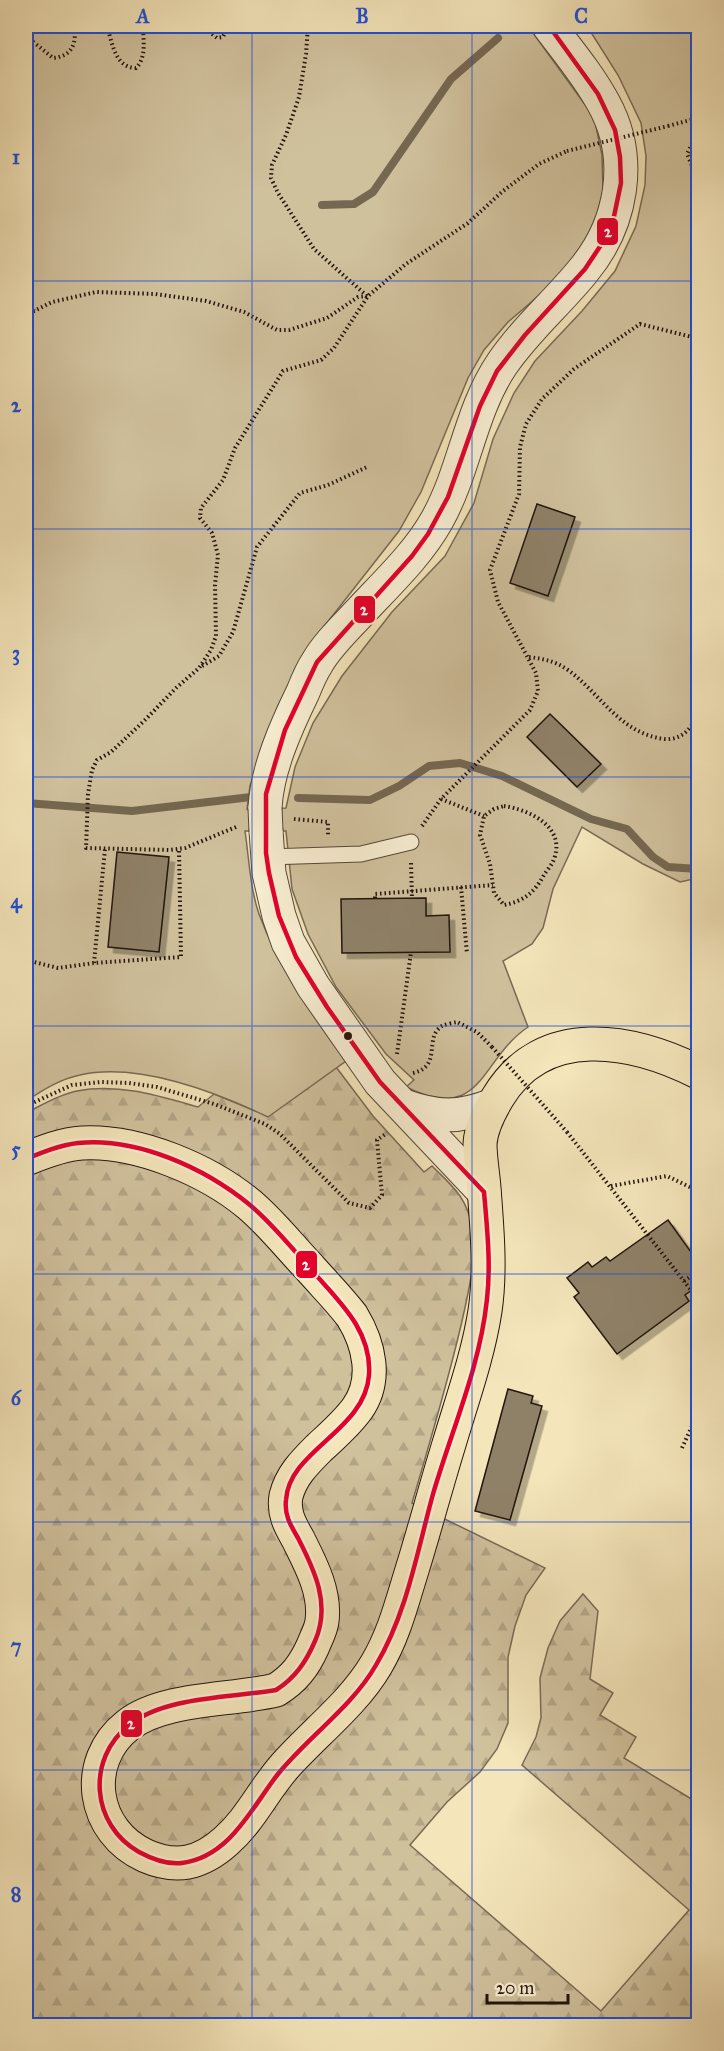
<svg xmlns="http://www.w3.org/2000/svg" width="724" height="2051" viewBox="0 0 724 2051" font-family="'IM FELL Great Primer',serif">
  <defs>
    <pattern id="forest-firs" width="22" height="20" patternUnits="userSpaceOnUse" patternTransform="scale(1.5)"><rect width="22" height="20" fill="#d0c19d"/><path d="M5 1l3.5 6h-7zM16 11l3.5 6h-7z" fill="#b2a586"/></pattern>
    <filter id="shadow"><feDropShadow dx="5.5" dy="5.5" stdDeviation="0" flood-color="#0004"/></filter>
  </defs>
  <rect width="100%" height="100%" fill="#f4e5ba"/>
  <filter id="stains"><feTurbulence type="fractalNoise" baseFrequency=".00333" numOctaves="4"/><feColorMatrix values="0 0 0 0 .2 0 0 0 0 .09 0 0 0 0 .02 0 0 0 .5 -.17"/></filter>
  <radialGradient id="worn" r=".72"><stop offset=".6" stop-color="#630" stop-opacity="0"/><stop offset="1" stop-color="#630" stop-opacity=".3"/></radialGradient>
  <!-- forest -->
  <path fill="url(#forest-firs)" stroke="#796a55" stroke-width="1.5" d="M 336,1067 L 373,1116 L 424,1172 L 432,1166 C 452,1186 466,1196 472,1226 C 478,1253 468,1294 462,1321 C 448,1382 430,1442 412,1503 L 545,1568 L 526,1595 L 515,1626 L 508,1657 L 508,1723 L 497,1749 L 480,1772 L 447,1802 L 410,1845 L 601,2011 L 689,1910 L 522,1765 L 536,1737 L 541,1718 L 540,1678 L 548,1648 L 560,1621 L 583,1594 L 598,1611 L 590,1679 L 613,1693 L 600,1715 L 636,1737 L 624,1758 L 698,1803 L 698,2025 L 26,2026 L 26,1113 C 42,1105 60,1094 77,1091 C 119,1083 159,1096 198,1107 L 214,1094 L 268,1116 Z"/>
  <!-- park -->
  <path fill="#d0c19d" stroke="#796a55" stroke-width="1.5" d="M 26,26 L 528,26 L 594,117 L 602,155 L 603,191 L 596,219 L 570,269 L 508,322 L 484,350 L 468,378 L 421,492 L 399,531 L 319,633 L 301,661 L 278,706 L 250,786 L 247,809 L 286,808 L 295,767 L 313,723 L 342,676 L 392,612 L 445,556 L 474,503 L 493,439 L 514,393 L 535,361 L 582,311 L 615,271 L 636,226 L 645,185 L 646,156 L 641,123 L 618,75 L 587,26 L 698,26 L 698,878 L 680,882 L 643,864 L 582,827 L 553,889 L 543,928 L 532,944 L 503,961 L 528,1027 C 479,1060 483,1125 406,1087 L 414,1080 L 386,1054 L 336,987 L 308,934 L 292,889 L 286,831 L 245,831 C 249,858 250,888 259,914 C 279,968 312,1015 346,1061 L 268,1117 C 216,1092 138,1062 80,1075 C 60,1079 43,1090 26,1101 Z"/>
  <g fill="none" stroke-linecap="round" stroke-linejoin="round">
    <!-- stream -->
    <path stroke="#756751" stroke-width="8" d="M 322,205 L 354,204 L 373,192 L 451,79 L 498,38
      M 298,798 L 370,800 L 399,786 L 429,766 L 460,763 L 502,776 L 591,819 L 627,829 L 653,857 L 668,867 L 698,869
      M 26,803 L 132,811 L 251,797"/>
  </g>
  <!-- building -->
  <path fill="#8f8167" stroke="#22140d" stroke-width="1.5" filter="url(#shadow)" d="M 537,504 L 575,517 L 548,596 L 510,583 Z
    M 550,714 L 601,764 L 577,787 L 527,737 Z
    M 117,852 L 169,857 L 159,952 L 108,947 Z
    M 426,898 L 426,916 L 449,915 L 450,952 L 342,953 L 341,899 Z
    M 668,1220 L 696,1259 L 699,1267 L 699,1285 L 685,1295 L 689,1301 L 617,1354 L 574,1297 L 579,1293 L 567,1278 L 588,1262 L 592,1267 L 606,1257 L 610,1261 Z
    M 508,1389 L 533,1396 L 531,1403 L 542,1406 L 510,1520 L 475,1511 Z"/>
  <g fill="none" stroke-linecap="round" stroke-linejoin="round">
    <defs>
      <path id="service" d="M 267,857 L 361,854 L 411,842"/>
      <path id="tertiary" d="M 265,808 C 267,769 286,727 303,692 C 307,682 311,672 317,663 C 327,645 347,626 361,611 C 388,582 418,554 437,520 C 465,470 470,411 502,364 C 525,330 557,303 583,271 C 622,224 634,159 604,104 C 589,76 568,51 549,26
        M 266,831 L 269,873 L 279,916 L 288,942 L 313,986 L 380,1082 L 484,1192
        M 404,1106 C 437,1118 460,1118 493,1105"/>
      <path id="primary" d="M 26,1159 C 43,1152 63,1144 82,1143 C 138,1140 208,1170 250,1205 C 272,1224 290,1247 310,1268 C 324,1284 339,1299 352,1316 C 369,1344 378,1380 357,1409 C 346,1424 332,1436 319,1448 C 304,1463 291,1476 286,1496 C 283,1513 290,1525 298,1539 C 310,1563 326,1592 322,1621 C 321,1630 316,1638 313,1646 C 304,1666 294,1679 276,1690 C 232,1701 164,1697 128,1725 C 81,1762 92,1832 146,1856 C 160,1862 173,1865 188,1862 C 202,1859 215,1851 226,1841 C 250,1820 263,1791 284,1767 C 314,1733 353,1704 376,1665 C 394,1635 402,1602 412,1570 C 425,1528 436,1486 449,1444 C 462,1400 478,1356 485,1311 C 491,1271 487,1228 484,1188 C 483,1174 480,1158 480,1144 C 481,1127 489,1112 498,1097 C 543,1022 632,1039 698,1072"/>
    </defs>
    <!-- service casing -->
    <use href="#service" stroke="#564838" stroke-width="17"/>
    <!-- tertiary casing -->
    <use href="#tertiary" stroke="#564838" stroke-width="35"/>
    <!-- primary casing -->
    <use href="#primary" stroke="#22140d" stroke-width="35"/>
    <!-- path -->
    <path stroke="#22140d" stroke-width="4" stroke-dasharray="1.5 3" stroke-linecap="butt" d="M 107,26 C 112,42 115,68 136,68 C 147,57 143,40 143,26
      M 208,26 L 212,34 L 217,38 L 223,37 L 228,26
      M 308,26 L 306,54 L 299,97 L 286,135 L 272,165 L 271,178 L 278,193 L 314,249 L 367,296
      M 26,36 L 53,58 C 72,56 77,44 74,26
      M 668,126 L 698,118
      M 698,131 L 687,154 L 698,180
      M 26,299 L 34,311 L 52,302 L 96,292 L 155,294 L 206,301 L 244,312 L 277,330 L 289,330 L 327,318 L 358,297 L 367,296
      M 529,657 C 544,659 555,661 568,670 C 601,694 620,734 665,739 C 683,740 693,727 698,712
      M 202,666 L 219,656 L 233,632 L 257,547 L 300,493 L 328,485 L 367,467
      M 441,799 L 484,816
      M 504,806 C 530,810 566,827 554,859 C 552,865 547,870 544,875 C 534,893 524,901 504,905 L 494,893 L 490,864 L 480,835 L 484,816 L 494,809 Z
      M 294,819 L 328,822 L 328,835
      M 422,826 L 441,799 L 530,710 L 538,691 L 536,673 L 498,602 L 490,570 L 519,494 L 520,447 L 526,424 L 542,399 L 574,369 L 640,324 L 692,337 L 698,335
      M 236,827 L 185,848 L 169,850 L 86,848 L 88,794 L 92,770 L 97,760 L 111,752 L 144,721 L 176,688 L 199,668 L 211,650 L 216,636 L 215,585 L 218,555 L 212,533 L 200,518 L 201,508 L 223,480 L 235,448 L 283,371 L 321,360 L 334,348 L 368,296 L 406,264 L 468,223 L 503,191 L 539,164 L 567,151
      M 411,863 L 412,898
      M 461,887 L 467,954
      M 375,898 L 375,894 L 493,885
      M 26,960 L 58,968 L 94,963 L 181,957 L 179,849
      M 94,963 L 105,849
      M 397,1054 L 411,952
      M 413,1073 C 443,1066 423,1038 442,1026 C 446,1024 453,1023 457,1022 L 477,1032 L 492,1047
      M 26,1106 L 72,1085 L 101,1082 L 129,1083 L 157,1087 L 214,1104 L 265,1124 L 280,1134 L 349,1203 L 370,1208 L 382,1195 L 377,1140 L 387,1133
      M 567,1132 L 698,1299
      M 611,1186 L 667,1176 L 698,1191
      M 684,1281 L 698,1271
      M 682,1448 L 698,1413"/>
    <!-- service -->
    <use href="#service" stroke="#f8eed2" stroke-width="15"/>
    <!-- tertiary -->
    <use href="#tertiary" stroke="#f8eed2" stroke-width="33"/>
    <!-- primary -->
    <use href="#primary" stroke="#f4e5ba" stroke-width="33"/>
    <defs>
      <path id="tertiary-bridge" d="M 265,808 L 266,831"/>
    </defs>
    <!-- tertiary-bridge casing -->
    <use href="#tertiary-bridge" stroke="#564838" stroke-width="35" stroke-linecap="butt"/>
    <!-- path-bridge -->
    <path stroke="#22140d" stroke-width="4" stroke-dasharray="1.5 3" stroke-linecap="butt" d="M 567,151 L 668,126
      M 492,1047 L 567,1132"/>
    <!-- tertiary-bridge -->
    <use href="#tertiary-bridge" stroke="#f8eed2" stroke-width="33"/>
    <defs>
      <path id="bus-1" d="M 26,1159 C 43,1152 60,1145 78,1143 C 137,1137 205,1168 250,1205 C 274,1225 294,1251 315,1274 C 341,1303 372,1332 369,1375 C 365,1431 289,1450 286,1500 C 284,1515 291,1526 298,1538 C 315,1571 331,1605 315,1641 C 306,1662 295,1678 276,1690 C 231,1698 166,1696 129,1725 C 86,1759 91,1825 139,1852 C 152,1859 167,1865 182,1863 C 230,1857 252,1807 278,1774 C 309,1736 352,1707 376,1665 C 407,1613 417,1552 433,1494 C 452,1429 480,1367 487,1299 C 491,1264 487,1227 484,1192
        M 484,1192 L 380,1082 L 327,1007 L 296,957 L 279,916 L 269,873 L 266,853 L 266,794 L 285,730 L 317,662 L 412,556 L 428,534 L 448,497 L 480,406 L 497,371 L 525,335 L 585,269 L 601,245 L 613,221 L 621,183 L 620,157 L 615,130 L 598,94 L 549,26"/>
    </defs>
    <!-- bus-1 casing -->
    <use href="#bus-1" stroke="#f8eed2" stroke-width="9"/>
    <!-- bus-1 -->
    <use href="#bus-1" stroke="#e4002b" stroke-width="4.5"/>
  </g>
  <!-- grid -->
  <path fill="none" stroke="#1d4ed8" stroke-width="1.5" stroke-opacity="0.55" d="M 252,26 L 252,2026M 472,26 L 472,2026M 26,281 L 698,281M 26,529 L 698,529M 26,777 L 698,777M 26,1026 L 698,1026M 26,1274 L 698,1274M 26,1522 L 698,1522M 26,1770 L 698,1770"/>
  <!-- markers -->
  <circle fill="#22140d" stroke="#f8eed2" stroke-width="2" cx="348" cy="1036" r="5"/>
  <g stroke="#f8eed2" stroke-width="2">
    <rect x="596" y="217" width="23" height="29" rx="6" fill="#e4002b"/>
    <rect x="353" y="595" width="23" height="29" rx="6" fill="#e4002b"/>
    <rect x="295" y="1250" width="23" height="29" rx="6" fill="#e4002b"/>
    <rect x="120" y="1709" width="23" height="29" rx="6" fill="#e4002b"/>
  </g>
  <g font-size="16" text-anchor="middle" font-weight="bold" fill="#fff">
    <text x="608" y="237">2</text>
    <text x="364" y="615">2</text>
    <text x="306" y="1270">2</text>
    <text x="131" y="1729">2</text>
  </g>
  <!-- margin -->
  <rect width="724" height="2051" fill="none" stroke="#f4e5ba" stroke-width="66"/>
  <!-- scale -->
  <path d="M487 1994v9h81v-9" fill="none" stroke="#22140d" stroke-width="3"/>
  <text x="496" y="1994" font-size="18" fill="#22140d" stroke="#f8eed2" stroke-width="4.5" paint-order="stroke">20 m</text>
  <rect x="33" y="33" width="658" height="1985" fill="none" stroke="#1d4ed8" stroke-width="2"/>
  <g font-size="20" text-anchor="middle" font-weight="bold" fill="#1d4ed8">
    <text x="143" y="23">A</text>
    <text x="362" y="23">B</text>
    <text x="581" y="23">C</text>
    <text x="16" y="164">1</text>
    <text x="16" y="412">2</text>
    <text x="16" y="660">3</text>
    <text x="16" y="908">4</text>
    <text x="16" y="1156">5</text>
    <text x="16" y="1405">6</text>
    <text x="16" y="1653">7</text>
    <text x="16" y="1901">8</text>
  </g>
  <rect width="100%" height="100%" filter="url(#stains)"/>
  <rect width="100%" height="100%" fill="url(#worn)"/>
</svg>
